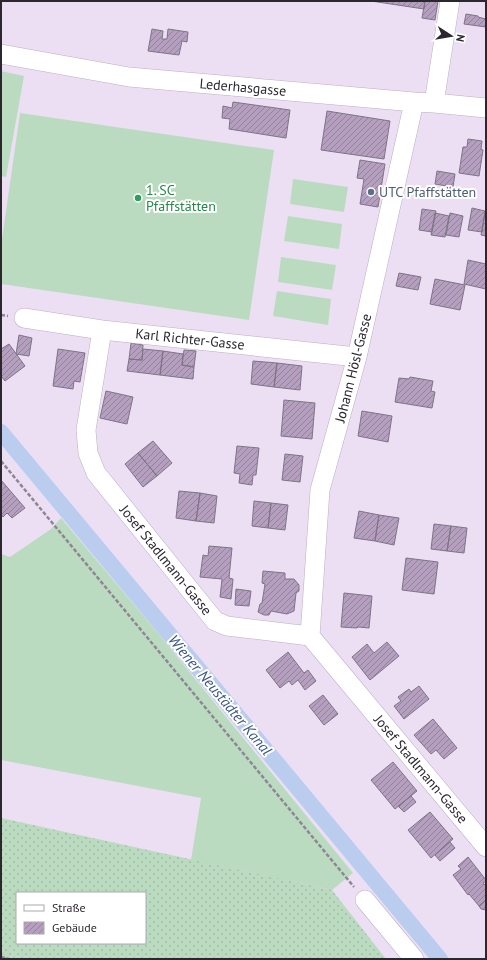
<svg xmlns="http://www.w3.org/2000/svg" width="487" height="960" viewBox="0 0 487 960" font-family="'PT Sans',sans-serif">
  <defs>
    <pattern id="garden-dots" width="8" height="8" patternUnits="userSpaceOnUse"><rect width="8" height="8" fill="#bbdbc1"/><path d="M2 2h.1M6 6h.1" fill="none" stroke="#a1bca6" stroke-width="1.8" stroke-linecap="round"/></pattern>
    <pattern id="building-hatch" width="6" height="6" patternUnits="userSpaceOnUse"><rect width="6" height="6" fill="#b49fbf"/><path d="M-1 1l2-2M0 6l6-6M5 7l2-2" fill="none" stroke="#93829c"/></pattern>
  </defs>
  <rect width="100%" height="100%" fill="#ecdff4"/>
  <!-- grass -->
  <path fill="#bbdbc1" d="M 1,71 L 24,76 L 6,177 L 1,176 Z
    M 20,113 L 274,150 L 249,320 L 1,284 L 1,246 Z
    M 293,179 L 348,187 L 344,212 L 290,204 Z
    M 288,216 L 342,224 L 339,249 L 284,241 Z
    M 281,257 L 336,265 L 332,290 L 278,282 Z
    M 277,291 L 331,299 L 328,325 L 273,316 Z
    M 61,518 L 157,632 L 353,873 L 332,890 L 191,860 L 201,798 L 1,760 L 1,554 L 10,557 L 51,529 Z"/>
  <!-- garden -->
  <path fill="url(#garden-dots)" fill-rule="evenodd" d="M 1,818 L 332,890 L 386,959 L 1,959 ZM 17,893 L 145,893 L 145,943 L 17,943 Z"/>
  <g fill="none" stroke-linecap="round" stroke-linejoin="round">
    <!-- canal -->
    <path stroke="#bacdef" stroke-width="16" d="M 1,432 L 440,959"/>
  </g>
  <!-- building -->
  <path fill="url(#building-hatch)" stroke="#7f7386" d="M 371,1 L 425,1 L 424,9 Z
    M 425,1 L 438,1 L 435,20 L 422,18 Z
    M 466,14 L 478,16 L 478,17 L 486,19 L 486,27 L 464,24 Z
    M 152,29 L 163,31 L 162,39 L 167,39 L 168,29 L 188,32 L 187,42 L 182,41 L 179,55 L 148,51 Z
    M 233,102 L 290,110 L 286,138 L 229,129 L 230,119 L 222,118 L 223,106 L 232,108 Z
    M 327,111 L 390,121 L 384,159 L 321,150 Z
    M 468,139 L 482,141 L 481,149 L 483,150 L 479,176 L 459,173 L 463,147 L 467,147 Z
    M 360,160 L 385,164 L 378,207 L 360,204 L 364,179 L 357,178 Z
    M 437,171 L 455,174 L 453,187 L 435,184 Z
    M 472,208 L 485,211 L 482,232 L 468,230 Z
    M 422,209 L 436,211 L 432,232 L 419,230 Z
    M 435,213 L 449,216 L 445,237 L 431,235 Z
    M 450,213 L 463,216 L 459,237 L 446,235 Z
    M 485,213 L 486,213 L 486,236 L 481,235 Z
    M 468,260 L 486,264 L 486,289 L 464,284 Z
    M 399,273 L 421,277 L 418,290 L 396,286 Z
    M 435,279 L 465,285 L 460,310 L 430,304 Z
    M 19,335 L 32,338 L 29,356 L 16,354 Z
    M 131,343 L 143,345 L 142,360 L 129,359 Z
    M 9,344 L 25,366 L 5,381 L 1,376 L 1,349 Z
    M 58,349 L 85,353 L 80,382 L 74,381 L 73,389 L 53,386 Z
    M 143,349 L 163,351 L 160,375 L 127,371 L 129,359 L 142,360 Z
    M 184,350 L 196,351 L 194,367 L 182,365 Z
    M 163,351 L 183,354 L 182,365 L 194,367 L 193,379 L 160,375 Z
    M 253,361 L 277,363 L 274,387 L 251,384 Z
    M 277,363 L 302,366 L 300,390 L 274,387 Z
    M 410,377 L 433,381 L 431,391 L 435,392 L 432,408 L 395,402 L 399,378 L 409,379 Z
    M 106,391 L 133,397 L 127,424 L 100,418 Z
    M 284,400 L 315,403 L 312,439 L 281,436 Z
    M 362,411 L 392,416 L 388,442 L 358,436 Z
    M 153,441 L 172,463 L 157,476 L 138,453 Z
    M 237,446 L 259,448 L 256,475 L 253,475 L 252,485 L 239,483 L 240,474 L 234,473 Z
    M 138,453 L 157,476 L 143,487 L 125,464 Z
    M 285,454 L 303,456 L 300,482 L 282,480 Z
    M 1,480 L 25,508 L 12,518 L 7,513 L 3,517 L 1,514 Z
    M 179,491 L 200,493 L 196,521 L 176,518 Z
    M 200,493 L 217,496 L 214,523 L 196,521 Z
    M 254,501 L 271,503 L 268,528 L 252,526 Z
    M 271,503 L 288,505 L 285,530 L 268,528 Z
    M 359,511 L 379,515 L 375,541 L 354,538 Z
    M 379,515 L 399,518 L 394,545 L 375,541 Z
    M 434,524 L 451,526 L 447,551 L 431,549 Z
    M 451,526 L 467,528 L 464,553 L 447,551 Z
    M 209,546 L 232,548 L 229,578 L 233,579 L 231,599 L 220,597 L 222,579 L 200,577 L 203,555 L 208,556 Z
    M 406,558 L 438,562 L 434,594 L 402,590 Z
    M 263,571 L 285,573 L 285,579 L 294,579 L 299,585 L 299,591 L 296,593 L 294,611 L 287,614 L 271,611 L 269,615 L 264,615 L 258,612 L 260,604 L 262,603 L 265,584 L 262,583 Z
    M 236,589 L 251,591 L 249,606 L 235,605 Z
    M 344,593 L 372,596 L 369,628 L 358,627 L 357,628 L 341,627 Z
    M 387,642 L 399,656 L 370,680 L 352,657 L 367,644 L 374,653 Z
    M 288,652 L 304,673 L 308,670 L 316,681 L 305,690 L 298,680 L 292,685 L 289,681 L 280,688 L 266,670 Z
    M 419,686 L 429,699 L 404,719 L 394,706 L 401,701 L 398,697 L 409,689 L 411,692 Z
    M 323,695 L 338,714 L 324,725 L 309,706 Z
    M 433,719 L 457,748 L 444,759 L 436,750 L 431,754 L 414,735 Z
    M 393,762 L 417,791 L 395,809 L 371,780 Z
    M 411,796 L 416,802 L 404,812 L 398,806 Z
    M 430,812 L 453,839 L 431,858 L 408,830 Z
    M 450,842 L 455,848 L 440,861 L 435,855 Z
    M 468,857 L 486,880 L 486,881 L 483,883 L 486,886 L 486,900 L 479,906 L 469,894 L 468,895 L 453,875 L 461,869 L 458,866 Z
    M 486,900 L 486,910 L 481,909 L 479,906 Z"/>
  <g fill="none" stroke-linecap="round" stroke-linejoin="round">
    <defs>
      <path id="minor" d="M 1,54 L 129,77 L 414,102 L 434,103 L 486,108
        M 434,103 L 450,1
        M 24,318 L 102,330 L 357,357
        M 102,330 L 86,430 L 88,453 L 96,473 L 215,621 L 227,626 L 310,636 L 486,847
        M 310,636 L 320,490 L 357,357 L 414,102
        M 365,900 L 414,959"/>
    </defs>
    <!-- minor casing -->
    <use href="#minor" stroke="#bbafc2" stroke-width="20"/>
    <!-- path -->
    <path stroke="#8f8694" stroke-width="2.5" stroke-dasharray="4 2" stroke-linecap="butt" d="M 1,315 L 8,316
      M 1,461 L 354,887
      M 1,957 L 9,959"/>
    <!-- minor -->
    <use href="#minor" stroke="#fff" stroke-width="19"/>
  </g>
  <!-- markers -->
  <circle fill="#5c6f8a" stroke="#fff" stroke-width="1.5" cx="371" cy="192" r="4"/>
  <circle fill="#2e9e5b" stroke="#fff" stroke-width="1.5" cx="138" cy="198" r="4"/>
  <g text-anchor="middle" stroke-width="4" stroke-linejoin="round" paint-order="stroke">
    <!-- street labels -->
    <g font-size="14" fill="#2c272f" stroke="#fff">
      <text transform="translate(243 87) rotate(5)" y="5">Lederhasgasse</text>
      <text transform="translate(190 339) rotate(6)" y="5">Karl Richter-Gasse</text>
      <text transform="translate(353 368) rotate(-76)" y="5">Johann Hösl-Gasse</text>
      <text transform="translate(166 560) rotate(51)" y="5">Josef Stadlmann-Gasse</text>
      <text transform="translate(421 769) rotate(50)" y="5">Josef Stadlmann-Gasse</text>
    </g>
    <!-- leisure labels -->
    <g font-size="14" fill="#27864d" stroke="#fff" text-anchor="start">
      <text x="146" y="195">1. SC<tspan x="146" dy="16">Pfaffstätten</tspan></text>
    </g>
    <!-- service labels -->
    <g font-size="14" fill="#4e5e75" stroke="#fff" text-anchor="start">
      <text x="379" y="197">UTC Pfaffstätten</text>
    </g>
    <!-- water labels -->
    <g font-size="15" font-style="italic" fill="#3b5683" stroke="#fff">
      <text transform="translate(220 695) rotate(50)" y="5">Wiener Neustädter Kanal</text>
    </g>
  </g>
  <!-- border -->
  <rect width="487" height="960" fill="none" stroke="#2c272f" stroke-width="4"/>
  <!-- legend -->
  <rect x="16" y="892" width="130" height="52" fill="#ffffff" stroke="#aba9ac"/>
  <rect x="24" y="905" width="20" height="6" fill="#ffffff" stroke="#aba9ac"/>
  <text x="52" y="912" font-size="12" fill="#2c272f">Straße</text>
  <rect x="24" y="922" width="20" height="12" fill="url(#building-hatch)" stroke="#aba9ac"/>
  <text x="52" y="932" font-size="12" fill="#2c272f">Gebäude</text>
  <!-- north arrow -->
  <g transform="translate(451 36) rotate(102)" stroke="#ffffff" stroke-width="3" paint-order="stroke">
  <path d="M0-3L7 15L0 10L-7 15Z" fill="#2c272f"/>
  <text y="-6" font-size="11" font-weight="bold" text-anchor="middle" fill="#2c272f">N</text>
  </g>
</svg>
